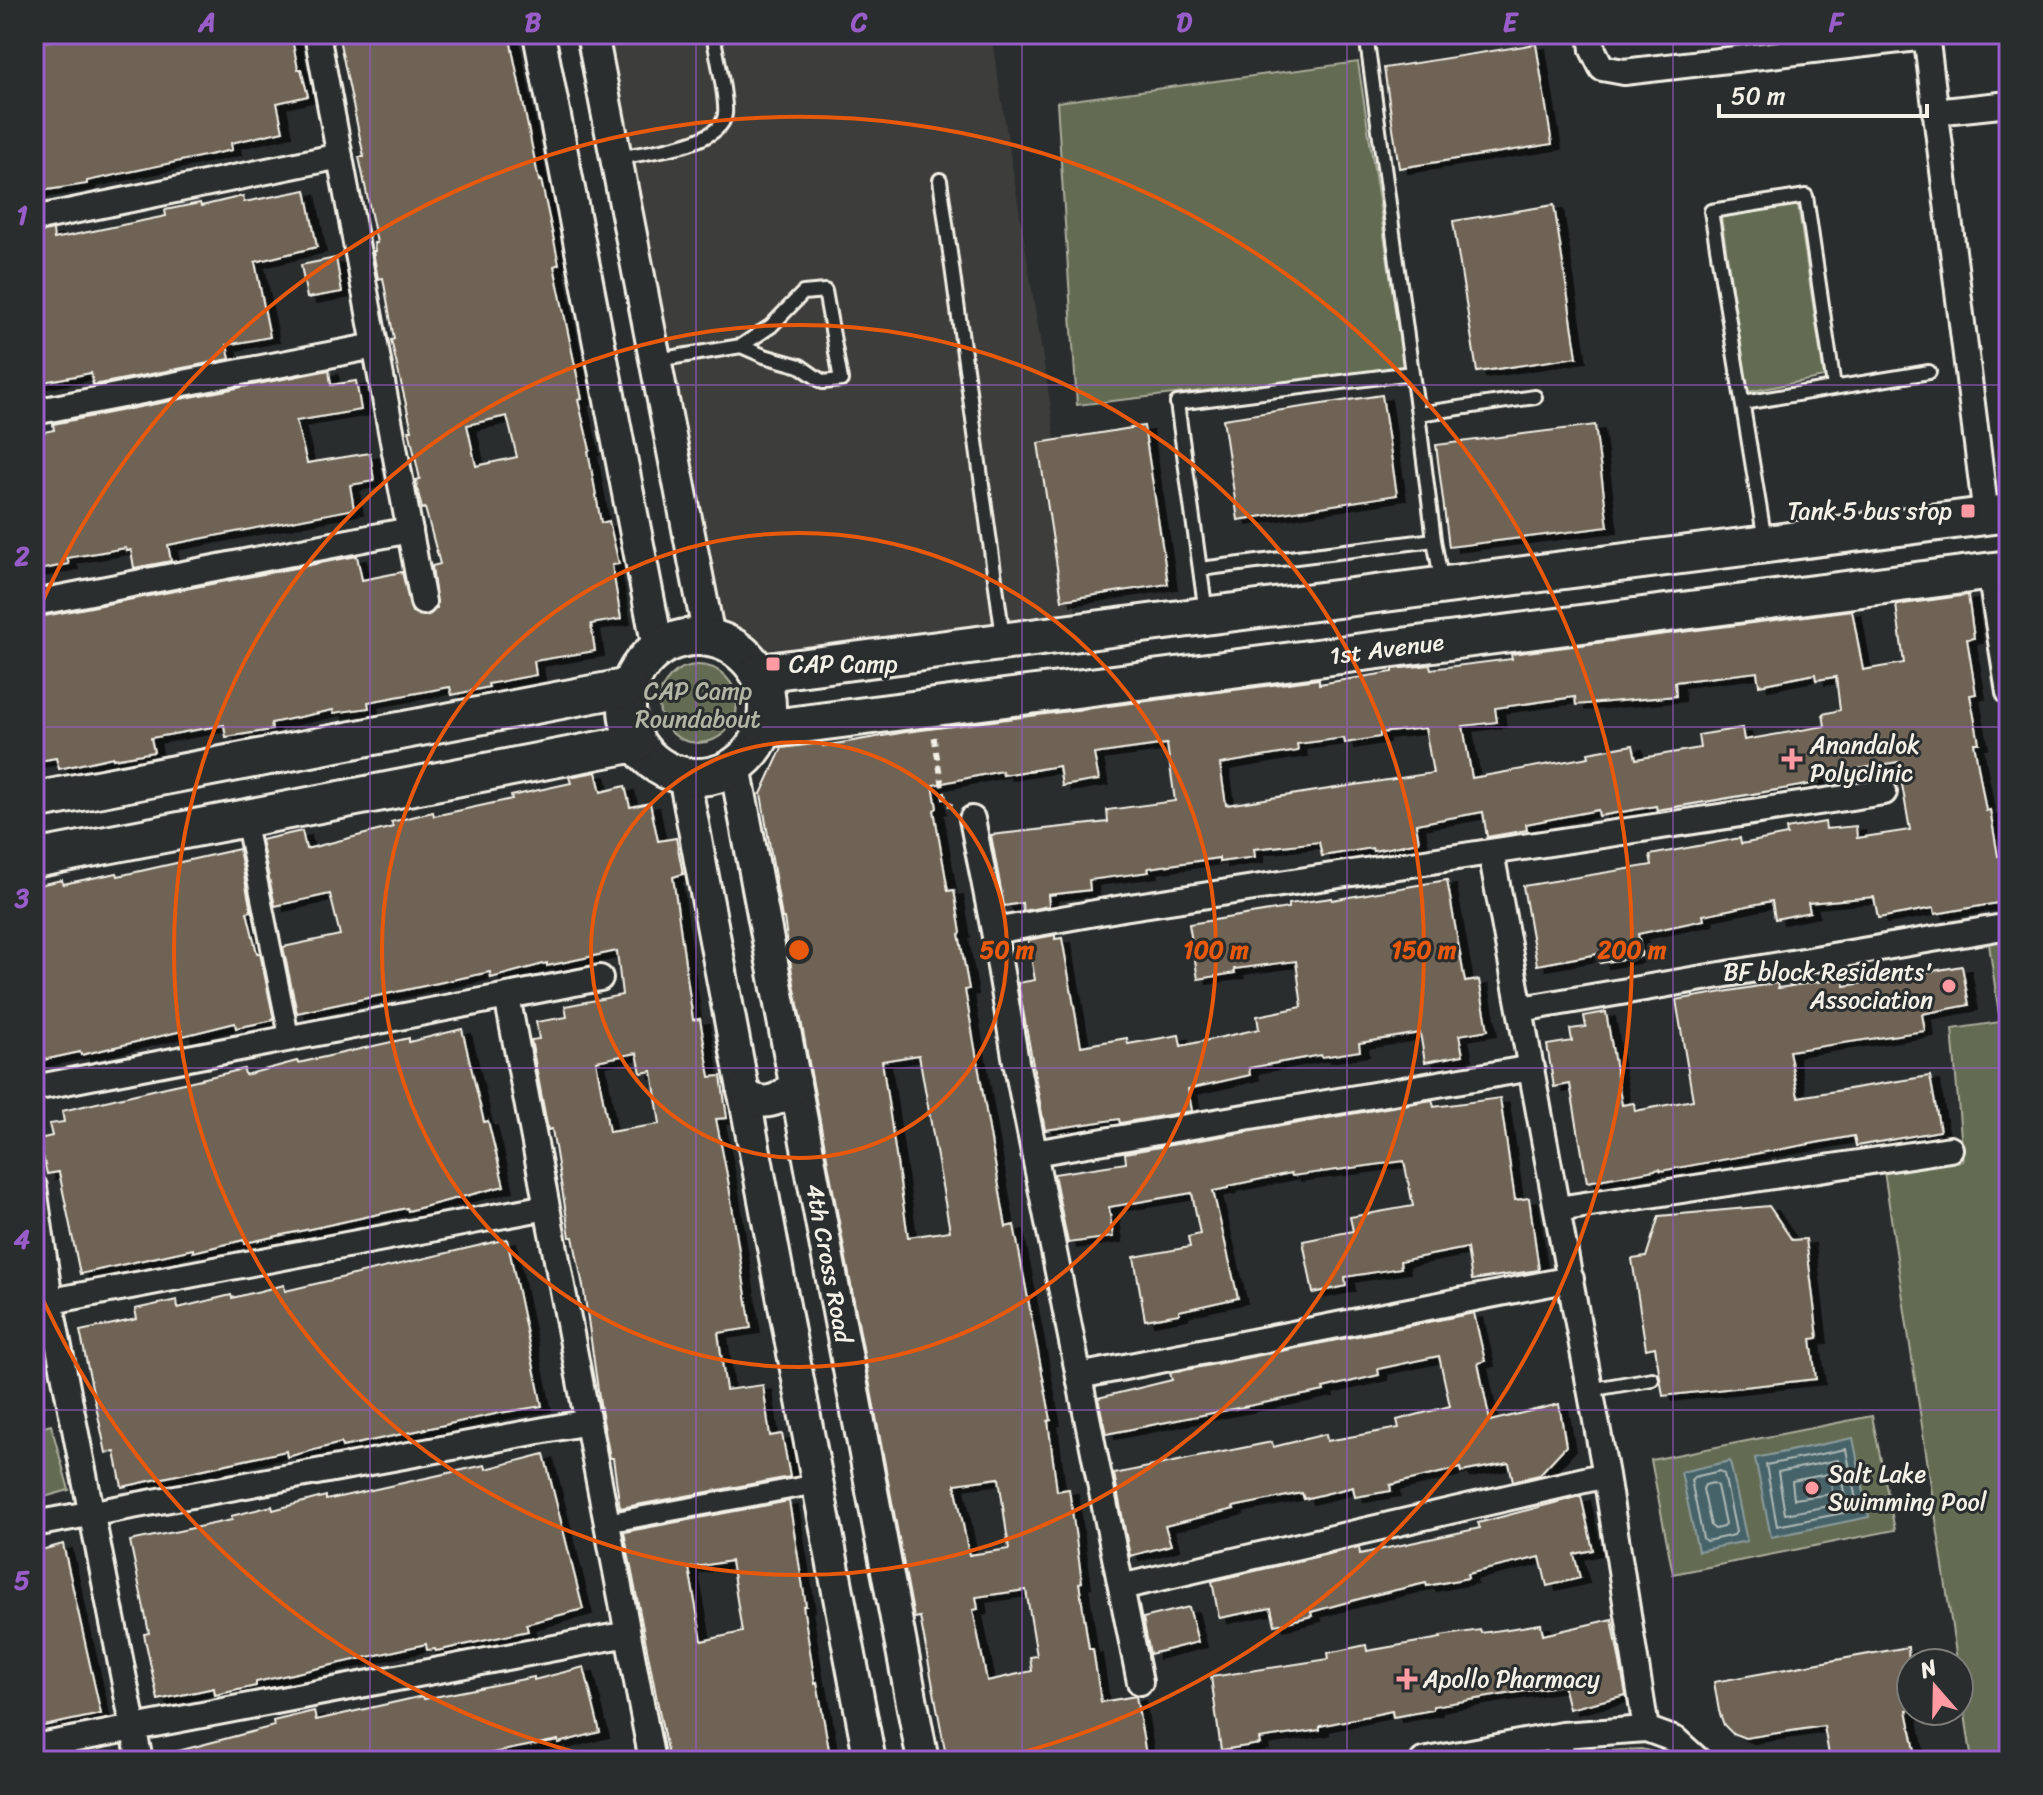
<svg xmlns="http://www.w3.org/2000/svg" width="2043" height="1795" viewBox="0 0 2043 1795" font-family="Sriracha,sans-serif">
  <defs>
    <filter id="shadow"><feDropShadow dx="9" dy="5" stdDeviation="0" flood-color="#0009"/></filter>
  </defs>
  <rect width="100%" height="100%" fill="#2a2d2e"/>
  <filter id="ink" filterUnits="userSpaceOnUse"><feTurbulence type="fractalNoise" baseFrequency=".0125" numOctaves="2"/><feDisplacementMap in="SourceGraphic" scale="16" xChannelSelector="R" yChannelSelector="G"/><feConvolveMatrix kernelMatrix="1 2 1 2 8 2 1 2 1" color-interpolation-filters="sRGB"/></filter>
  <g filter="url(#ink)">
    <!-- built -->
    <path fill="#3e3e3a" d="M 603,34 L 991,34 L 1051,408 L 1077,621 L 765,650 L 716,617 Z"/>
    <!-- green -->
    <path fill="#636c52" stroke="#acae9d" stroke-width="2" d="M 1358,62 L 1404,368 L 1077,405 L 1057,102 Z
      M 1798,205 L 1824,377 L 1748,392 L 1721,217 Z
      M659 704a39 39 0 1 1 78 0a39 39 0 1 1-78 0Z
      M 2009,935 L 2009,1761 L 1972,1761 L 1884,1171 L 1963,1161 L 1952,1029 L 2000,1022 L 1988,937 Z
      M 1872,1416 L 1895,1530 L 1673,1574 L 1651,1460 Z
      M 51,1425 L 69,1490 L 34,1500 L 34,1430 Z
      M 1641,1749 L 1670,1756 L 1676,1761 L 1584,1761 L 1579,1753 Z"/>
    <!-- water -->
    <path fill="#47646b" stroke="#8c9c9d" stroke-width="2" d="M 1853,1438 L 1869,1517 L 1771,1537 L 1755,1458 Z
      M 1730,1461 L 1747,1541 L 1698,1551 L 1681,1472 Z"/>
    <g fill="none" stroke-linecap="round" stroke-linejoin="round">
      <!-- shore -->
      <path stroke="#afb9b6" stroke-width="2" d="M 1846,1449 L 1858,1510 L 1777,1526 L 1766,1465 Z
        M 1838,1460 L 1846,1503 L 1785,1514 L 1778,1472 Z
        M 1720,1471 L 1724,1474 L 1736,1532 L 1734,1535 L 1706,1541 L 1703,1538 L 1691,1480 L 1694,1477 Z
        M 1828,1474 L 1831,1477 L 1832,1494 L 1794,1499 L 1792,1481 Z
        M 1713,1483 L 1717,1486 L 1725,1524 L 1723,1527 L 1715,1529 L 1711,1526 L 1703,1489 L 1705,1485 Z"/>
    </g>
    <!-- building -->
    <path fill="#6e6455" stroke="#f4f1e8" stroke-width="2" fill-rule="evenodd" filter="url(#shadow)" d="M 92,34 L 291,34 L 298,69 L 301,69 L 308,96 L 277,103 L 283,131 L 231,143 L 232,150 L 87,181 L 87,184 L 34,192 L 34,43 Z
      M 338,34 L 509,34 L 539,181 L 541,180 L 559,264 L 554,266 L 582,399 L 578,400 L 590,450 L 588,451 L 601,523 L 609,521 L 619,564 L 612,565 L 621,619 L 591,624 L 595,651 L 534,661 L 536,675 L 488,684 L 489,687 L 452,695 L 450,687 L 368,702 L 369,708 L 334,713 L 333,710 L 271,723 L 272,730 L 226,737 L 224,725 L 151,738 L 154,752 L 113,759 L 113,757 L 59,769 L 56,758 L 34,762 L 34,618 L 357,556 L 362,580 L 402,572 L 412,612 L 426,616 L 437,608 L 432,566 L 440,564 L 425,508 L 422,509 L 417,488 L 416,480 L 420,479 L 409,430 L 412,430 L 391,340 L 394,339 L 383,278 L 378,279 L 373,251 L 375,251 L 374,243 L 377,243 L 359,157 L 364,157 ZM 507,416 L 517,457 L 476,466 L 467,425 Z
      M 1536,44 L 1552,144 L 1399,168 L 1384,68 Z
      M 306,190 L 317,247 L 255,262 L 270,337 L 227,345 L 230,359 L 93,385 L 91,373 L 38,383 L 34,360 L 34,234 L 53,230 L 54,239 L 166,216 L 165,210 L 200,203 L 201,206 L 243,196 L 244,202 Z
      M 1554,205 L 1577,357 L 1477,372 L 1453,221 Z
      M 336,258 L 342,292 L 307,298 L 301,265 Z
      M 329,370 L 331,385 L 356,381 L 361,410 L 296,421 L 307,463 L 370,453 L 374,481 L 350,485 L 354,509 L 168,545 L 171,561 L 134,568 L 131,550 L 127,551 L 126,548 L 67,558 L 69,564 L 34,571 L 34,434 L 54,430 L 53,424 Z
      M 1382,395 L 1397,495 L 1238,520 L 1223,419 Z
      M 1595,425 L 1608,527 L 1449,547 L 1436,445 Z
      M 1144,426 L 1168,584 L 1062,600 L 1038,443 Z
      M 1968,595 L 1974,638 L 1967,639 L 1976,694 L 1970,695 L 1979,743 L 1974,743 L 1986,811 L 1990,810 L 1998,856 L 2004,855 L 2009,901 L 1935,914 L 1934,908 L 1878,918 L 1874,897 L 1808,903 L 1810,912 L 1775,919 L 1772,901 L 1703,915 L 1704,920 L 1638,934 L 1642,956 L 1600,963 L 1598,954 L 1537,965 L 1523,886 L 1652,865 L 1650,855 L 1740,838 L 1741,844 L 1787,835 L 1786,829 L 1825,822 L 1826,829 L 1856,826 L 1857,838 L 1910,830 L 1898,762 L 1817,776 L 1818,783 L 1657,810 L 1656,806 L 1599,816 L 1598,810 L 1526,824 L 1527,830 L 1487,837 L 1483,812 L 1416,824 L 1419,842 L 1373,851 L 1372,848 L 1322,856 L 1319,842 L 1254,849 L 1255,857 L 1219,862 L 1219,858 L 1148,868 L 1149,872 L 1089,880 L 1090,890 L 1048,895 L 1049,906 L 1023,911 L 1022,903 L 1004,906 L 991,835 L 1108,822 L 1107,810 L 1175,801 L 1167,744 L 1094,754 L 1099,780 L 1062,786 L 1059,766 L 1003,775 L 1002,771 L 933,785 L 937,808 L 934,810 L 948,891 L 954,890 L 961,933 L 959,934 L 969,989 L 965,990 L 1006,1227 L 1014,1225 L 1051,1420 L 1048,1421 L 1057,1491 L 1069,1489 L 1082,1582 L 1079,1583 L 1089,1649 L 1093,1649 L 1101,1702 L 1136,1696 L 1147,1761 L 947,1761 L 920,1617 L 914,1618 L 792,973 L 784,918 L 782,918 L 761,794 L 782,748 L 822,743 L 823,746 L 906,732 L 1319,679 L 1319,684 L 1393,672 L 1393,669 L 1430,665 L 1431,669 L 1512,659 L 1511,654 L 1852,610 L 1863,670 L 1904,663 L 1896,605 ZM 1757,672 L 1759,685 L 1815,674 L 1816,680 L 1836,677 L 1840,710 L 1823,714 L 1825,726 L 1744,740 L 1742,728 L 1698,735 L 1700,748 L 1636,759 L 1633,745 L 1588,753 L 1589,757 L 1472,778 L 1463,726 L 1497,722 L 1495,708 L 1575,697 L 1576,705 L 1676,696 L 1675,682 ZM 1425,728 L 1433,773 L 1226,805 L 1220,764 L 1298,751 L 1297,744 L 1344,738 L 1345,743 L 1380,737 L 1380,733 ZM 919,1055 L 950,1231 L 908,1237 L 882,1061 ZM 999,1478 L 1009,1549 L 969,1555 L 955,1484 ZM 1026,1590 L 1037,1656 L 1030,1657 L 1032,1671 L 987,1681 L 973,1610 L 978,1609 L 976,1597 Z
      M 596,772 L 601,792 L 625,786 L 630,807 L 650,803 L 658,841 L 676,838 L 683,874 L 673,877 L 693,1020 L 700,1019 L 710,1077 L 721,1076 L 727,1118 L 716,1119 L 728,1180 L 751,1328 L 718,1333 L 726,1390 L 763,1385 L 770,1436 L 782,1434 L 790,1477 L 620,1508 L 613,1458 L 610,1458 L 600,1404 L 584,1291 L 573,1237 L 570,1237 L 552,1129 L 548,1130 L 531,1040 L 539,1039 L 536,1022 L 567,1017 L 565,1006 L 622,995 L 617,951 L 547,966 L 547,963 L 491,978 L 490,972 L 297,1013 L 283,947 L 340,935 L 330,894 L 275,906 L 261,840 L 302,831 L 306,849 L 393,827 L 391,822 L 433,812 L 434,816 L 512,799 L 511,796 L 571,783 L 569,777 ZM 637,1053 L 641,1073 L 652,1071 L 660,1124 L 609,1132 L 596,1061 Z
      M 239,849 L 251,911 L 247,912 L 257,953 L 260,953 L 274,1020 L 236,1028 L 235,1023 L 183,1036 L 182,1031 L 81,1055 L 80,1052 L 34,1062 L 34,993 L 42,992 L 34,952 L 34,886 L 62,880 L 63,884 L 117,873 L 118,876 Z
      M 1447,880 L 1465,982 L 1479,980 L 1488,1030 L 1459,1035 L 1463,1055 L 1425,1062 L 1420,1033 L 1359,1043 L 1360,1051 L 1322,1057 L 1321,1055 L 1249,1068 L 1250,1075 L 1188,1089 L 1192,1111 L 1120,1123 L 1119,1119 L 1045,1130 L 1018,983 L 1035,980 L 1028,940 L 1055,935 L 1055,939 L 1062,938 L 1081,1046 L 1127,1038 L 1128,1044 L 1179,1035 L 1181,1046 L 1259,1029 L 1257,1016 L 1302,1007 L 1296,961 L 1234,969 L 1235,973 L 1198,979 L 1189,924 L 1288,908 L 1288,904 L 1332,898 L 1332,900 Z
      M 1962,966 L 1969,1005 L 1922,1014 L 1925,1031 L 1789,1051 L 1798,1097 L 1930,1076 L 1940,1131 L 1856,1146 L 1854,1136 L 1661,1171 L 1660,1169 L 1587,1182 L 1570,1084 L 1554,1087 L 1547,1045 L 1572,1041 L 1570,1029 L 1586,1027 L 1584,1016 L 1606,1012 L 1622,1105 L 1634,1103 L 1635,1111 L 1693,1100 L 1676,1000 L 1777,983 L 1778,988 L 1843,978 L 1845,986 Z
      M 462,1029 L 484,1122 L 488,1121 L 504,1186 L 408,1211 L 407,1208 L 245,1243 L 244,1240 L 193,1252 L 193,1249 L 80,1274 L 59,1172 L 47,1174 L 39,1139 L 52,1136 L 49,1124 L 64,1122 L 62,1111 L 244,1069 L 245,1075 L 297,1061 L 298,1063 L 409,1038 L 409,1042 Z
      M 1500,1098 L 1515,1200 L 1529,1198 L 1539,1270 L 1472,1280 L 1467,1248 L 1400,1261 L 1401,1268 L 1345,1277 L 1346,1286 L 1313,1293 L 1303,1241 L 1353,1231 L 1350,1217 L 1413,1206 L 1404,1161 L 1292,1176 L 1291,1173 L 1228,1186 L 1228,1188 L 1213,1191 L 1238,1298 L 1179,1311 L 1179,1314 L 1145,1320 L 1134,1257 L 1190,1247 L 1188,1237 L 1200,1234 L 1192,1193 L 1109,1207 L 1113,1237 L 1068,1243 L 1054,1174 L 1126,1163 L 1125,1153 L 1432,1100 L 1434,1107 Z
      M 1769,1206 L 1792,1240 L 1806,1239 L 1818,1338 L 1811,1339 L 1816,1379 L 1663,1396 L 1655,1347 L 1646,1349 L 1632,1259 L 1646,1257 L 1659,1216 Z
      M 507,1239 L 542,1406 L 500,1413 L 342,1447 L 341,1443 L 287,1457 L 286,1451 L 122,1487 L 115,1452 L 106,1453 L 80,1331 L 137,1319 L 135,1309 L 177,1300 L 178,1308 L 231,1295 L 232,1298 L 284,1285 L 285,1291 Z
      M 1474,1313 L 1485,1361 L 1478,1363 L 1490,1421 L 1559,1404 L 1566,1446 L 1539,1475 L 1513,1481 L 1509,1463 L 1461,1472 L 1460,1468 L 1390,1485 L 1391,1491 L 1355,1497 L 1353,1487 L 1304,1499 L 1302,1493 L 1233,1507 L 1234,1509 L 1165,1526 L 1171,1545 L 1130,1556 L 1114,1474 L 1272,1442 L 1273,1447 L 1326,1434 L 1327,1441 L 1399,1428 L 1397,1420 L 1450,1406 L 1439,1356 L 1378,1369 L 1379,1375 L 1323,1388 L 1324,1391 L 1106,1434 L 1098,1398 L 1172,1380 L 1170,1373 Z
      M 544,1454 L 583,1609 L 526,1624 L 528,1631 L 436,1651 L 435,1649 L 427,1650 L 426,1644 L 256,1682 L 256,1686 L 215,1695 L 214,1688 L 158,1700 L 144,1634 L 149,1633 L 130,1541 L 232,1520 L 231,1516 L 272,1506 L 273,1510 L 326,1496 L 326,1500 L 485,1465 L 486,1469 Z
      M 1581,1496 L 1593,1550 L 1574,1554 L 1580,1578 L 1547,1586 L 1540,1557 L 1467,1574 L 1468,1578 L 1427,1586 L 1426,1583 L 1370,1596 L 1311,1612 L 1312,1616 L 1275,1625 L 1271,1608 L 1219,1618 L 1212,1581 L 1359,1547 L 1360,1554 L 1480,1528 L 1478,1523 Z
      M 789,1501 L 806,1606 L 803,1606 L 815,1683 L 817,1682 L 831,1761 L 669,1761 L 624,1532 ZM 731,1561 L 742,1632 L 702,1641 L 689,1568 Z
      M 63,1544 L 101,1714 L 34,1728 L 34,1552 Z
      M 1189,1607 L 1198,1642 L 1150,1654 L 1143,1618 Z
      M 1612,1619 L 1626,1695 L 1569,1709 L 1563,1685 L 1433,1706 L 1433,1710 L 1393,1717 L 1392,1711 L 1320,1726 L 1320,1730 L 1259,1739 L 1260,1744 L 1221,1750 L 1211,1677 L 1329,1659 L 1328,1653 L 1366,1645 L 1367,1651 L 1441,1638 L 1440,1636 L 1480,1630 L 1481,1633 L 1541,1624 L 1543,1635 Z
      M 1908,1647 L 1911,1709 L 1907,1710 L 1917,1761 L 1830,1761 L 1824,1726 L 1745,1738 L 1732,1733 L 1724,1725 L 1719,1711 L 1714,1682 Z
      M 584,1667 L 600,1732 L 558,1743 L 558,1740 L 451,1761 L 164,1761 L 163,1755 L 274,1726 L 273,1721 L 314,1711 L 316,1720 L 423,1696 L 424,1699 L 534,1677 L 534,1680 Z"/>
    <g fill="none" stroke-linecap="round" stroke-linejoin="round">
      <defs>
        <path id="service" d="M 616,158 C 642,153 722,146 725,114 C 727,98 716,52 713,34
          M 940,180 L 1003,637
          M 657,360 L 741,346 L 771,326 L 803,293 L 825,291 L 841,380 L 823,382 L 800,366 L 764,356 L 741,346
          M 1412,373 L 1418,414 L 1535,397
          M 1743,403 L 1929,372
          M 1434,540 L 1442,584
          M 1765,541 L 1711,211 L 1806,196 L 1834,387
          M 1200,569 L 1434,540 L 1418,414
          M 1206,613 L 1177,403 L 1412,373 L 1366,34
          M 1589,1390 L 1652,1379"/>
        <path id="pedestrian" d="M 245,819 L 289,1036
          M 606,1523 L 817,1484"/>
        <path id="minor" d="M 317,34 L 423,602
          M 1591,34 L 1593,50 L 1602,68 L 1624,72 L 1926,37
          M 1926,34 L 1986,516
          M 1935,112 L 2009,104
          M 34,219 L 340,156
          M 34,412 L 375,346
          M 1990,572 L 2009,692
          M 34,603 L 410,530
          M 972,819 L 994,931 L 1016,1062 L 1140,1682
          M 1491,852 L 1606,1475 L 1646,1729
          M 994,931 L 1123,908 L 1884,792
          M 507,996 L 652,1761
          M 1521,1009 L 2009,926
          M 34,1088 L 600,978
          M 1034,1153 L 1532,1068
          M 34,1187 L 50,1301 L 140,1761
          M 1558,1209 L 1950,1149
          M 36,1304 L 547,1207
          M 1079,1376 L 1571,1279
          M 34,1524 L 588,1422
          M 1121,1587 L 1606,1475
          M 34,1747 L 628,1634
          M 1423,1761 L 1562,1735 L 1646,1729 L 1676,1740 L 1699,1761
          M 1558,1761 L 1562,1735"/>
        <g id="tertiary">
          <path d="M 539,34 L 658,648"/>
          <path d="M 592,34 L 709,637"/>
          <path id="s1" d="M 735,766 L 923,1761"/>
          <path d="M 684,776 L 870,1761"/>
          <path d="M 743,1091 C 759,1110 784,1101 795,1082"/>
        </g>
        <g id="secondary">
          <circle cx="697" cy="707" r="70"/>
          <path d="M 759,673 L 2009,513"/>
          <path id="s2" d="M 764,729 L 2009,569"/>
          <path d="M 34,801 L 629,687"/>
          <path d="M 34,859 L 636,743"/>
        </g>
      </defs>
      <!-- service casing -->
      <use href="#service" stroke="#f4f1e8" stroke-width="18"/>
      <!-- pedestrian casing -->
      <use href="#pedestrian" stroke="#f4f1e8" stroke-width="24"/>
      <!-- minor casing -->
      <use href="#minor" stroke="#f4f1e8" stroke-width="30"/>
      <!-- tertiary casing -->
      <use href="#tertiary" stroke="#f4f1e8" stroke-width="36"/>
      <!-- secondary casing -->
      <use href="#secondary" stroke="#f4f1e8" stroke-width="42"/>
      <!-- path -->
      <path stroke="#f4f1e8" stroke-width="5" stroke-dasharray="8 6" stroke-linecap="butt" d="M 934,737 L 945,802 L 952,806"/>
      <!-- service -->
      <use href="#service" stroke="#2a2d2e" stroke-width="12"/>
      <!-- pedestrian -->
      <use href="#pedestrian" stroke="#2a2d2e" stroke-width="18"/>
      <!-- minor -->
      <use href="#minor" stroke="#2a2d2e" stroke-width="24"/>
      <!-- tertiary -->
      <use href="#tertiary" stroke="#2a2d2e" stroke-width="30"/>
      <!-- secondary -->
      <use href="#secondary" stroke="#2a2d2e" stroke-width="36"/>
    </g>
  </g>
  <!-- grid -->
  <path fill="none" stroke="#995dc9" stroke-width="2" stroke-opacity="0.55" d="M 370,34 L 370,1761M 696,34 L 696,1761M 1022,34 L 1022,1761M 1347,34 L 1347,1761M 1673,34 L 1673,1761M 34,385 L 2009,385M 34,727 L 2009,727M 34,1068 L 2009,1068M 34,1410 L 2009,1410"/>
  <!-- distance rings -->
  <g fill="none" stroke="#e8590c" stroke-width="4">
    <circle cx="799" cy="950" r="208"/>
    <circle cx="799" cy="950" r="417"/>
    <circle cx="799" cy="950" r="625"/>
    <path d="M605 1760A833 833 0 0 1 35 1282M35 618A833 833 0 1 1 993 1760"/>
  </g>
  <!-- markers -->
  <g fill="#ff9aa2" stroke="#2a2d2e" stroke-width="3">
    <rect x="1960" y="503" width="16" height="16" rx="4"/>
    <rect x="765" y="656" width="16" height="16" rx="4"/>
    <path d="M1788 747h8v8h8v8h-8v8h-8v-8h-8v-8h8z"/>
    <circle cx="1949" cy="986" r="8"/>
    <circle cx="1812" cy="1488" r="8"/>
    <path d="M1403 1667h8v8h8v8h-8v8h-8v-8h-8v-8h8z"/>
  </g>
  <g text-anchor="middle" stroke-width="6" stroke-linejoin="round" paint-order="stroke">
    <!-- poi labels -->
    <g font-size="24" fill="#f4f1e8" stroke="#2a2d2e" text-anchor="start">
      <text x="1952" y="519" text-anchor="end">Tank 5 bus stop</text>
      <text x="789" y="672">CAP Camp</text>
      <text x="1810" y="753">Anandalok<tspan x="1810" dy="28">Polyclinic</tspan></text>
      <text x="1933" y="980" text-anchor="end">BF block Residents'<tspan x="1933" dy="28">Association</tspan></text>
      <text x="1828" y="1482">Salt Lake<tspan x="1828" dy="28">Swimming Pool</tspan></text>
      <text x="1423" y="1687">Apollo Pharmacy</text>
    </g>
    <!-- street labels -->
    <g font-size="24" fill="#f4f1e8" stroke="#2a2d2e">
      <text dy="8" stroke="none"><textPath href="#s2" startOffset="628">1st Avenue</textPath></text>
      <text dy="8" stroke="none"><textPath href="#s1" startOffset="506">4th Cross Road</textPath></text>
    </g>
    <!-- park labels -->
    <g font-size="24" fill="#b3b5a4" stroke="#2a2d2e">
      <text x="698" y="699">CAP Camp<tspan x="698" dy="28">Roundabout</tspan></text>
    </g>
  </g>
  <circle cx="799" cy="950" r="12" fill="#e8590c" stroke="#2a2d2e" stroke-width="4"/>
  <g font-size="24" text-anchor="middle" font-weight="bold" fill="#e8590c" stroke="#2a2d2e" stroke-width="6" stroke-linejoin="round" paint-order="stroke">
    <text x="1007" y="958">50 m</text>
    <text x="1216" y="958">100 m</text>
    <text x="1424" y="958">150 m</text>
    <text x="1632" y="958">200 m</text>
  </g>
  <!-- margin -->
  <rect width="2043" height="1795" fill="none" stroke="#2a2d2e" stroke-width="88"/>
  <!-- north arrow -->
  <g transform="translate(1935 1687) rotate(340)"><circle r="38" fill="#2a2d2e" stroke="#7b7b78" stroke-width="2"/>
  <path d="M0-6L14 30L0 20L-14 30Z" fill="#ff9aa2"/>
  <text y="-12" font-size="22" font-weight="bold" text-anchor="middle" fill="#f4f1e8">N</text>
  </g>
  <!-- scale -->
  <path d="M1719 104v12h208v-12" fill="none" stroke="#f4f1e8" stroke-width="4"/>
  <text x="1731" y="104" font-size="24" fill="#f4f1e8" stroke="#2a2d2e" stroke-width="6" paint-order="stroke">50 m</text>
  <rect x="44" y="44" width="1955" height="1707" fill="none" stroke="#995dc9" stroke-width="3"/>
  <g font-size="26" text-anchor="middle" font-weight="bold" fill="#995dc9">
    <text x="207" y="31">A</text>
    <text x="533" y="31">B</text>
    <text x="859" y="31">C</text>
    <text x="1184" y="31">D</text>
    <text x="1510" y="31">E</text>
    <text x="1836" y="31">F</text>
    <text x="22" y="224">1</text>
    <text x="22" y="565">2</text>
    <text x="22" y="907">3</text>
    <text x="22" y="1248">4</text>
    <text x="22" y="1589">5</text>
  </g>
</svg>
